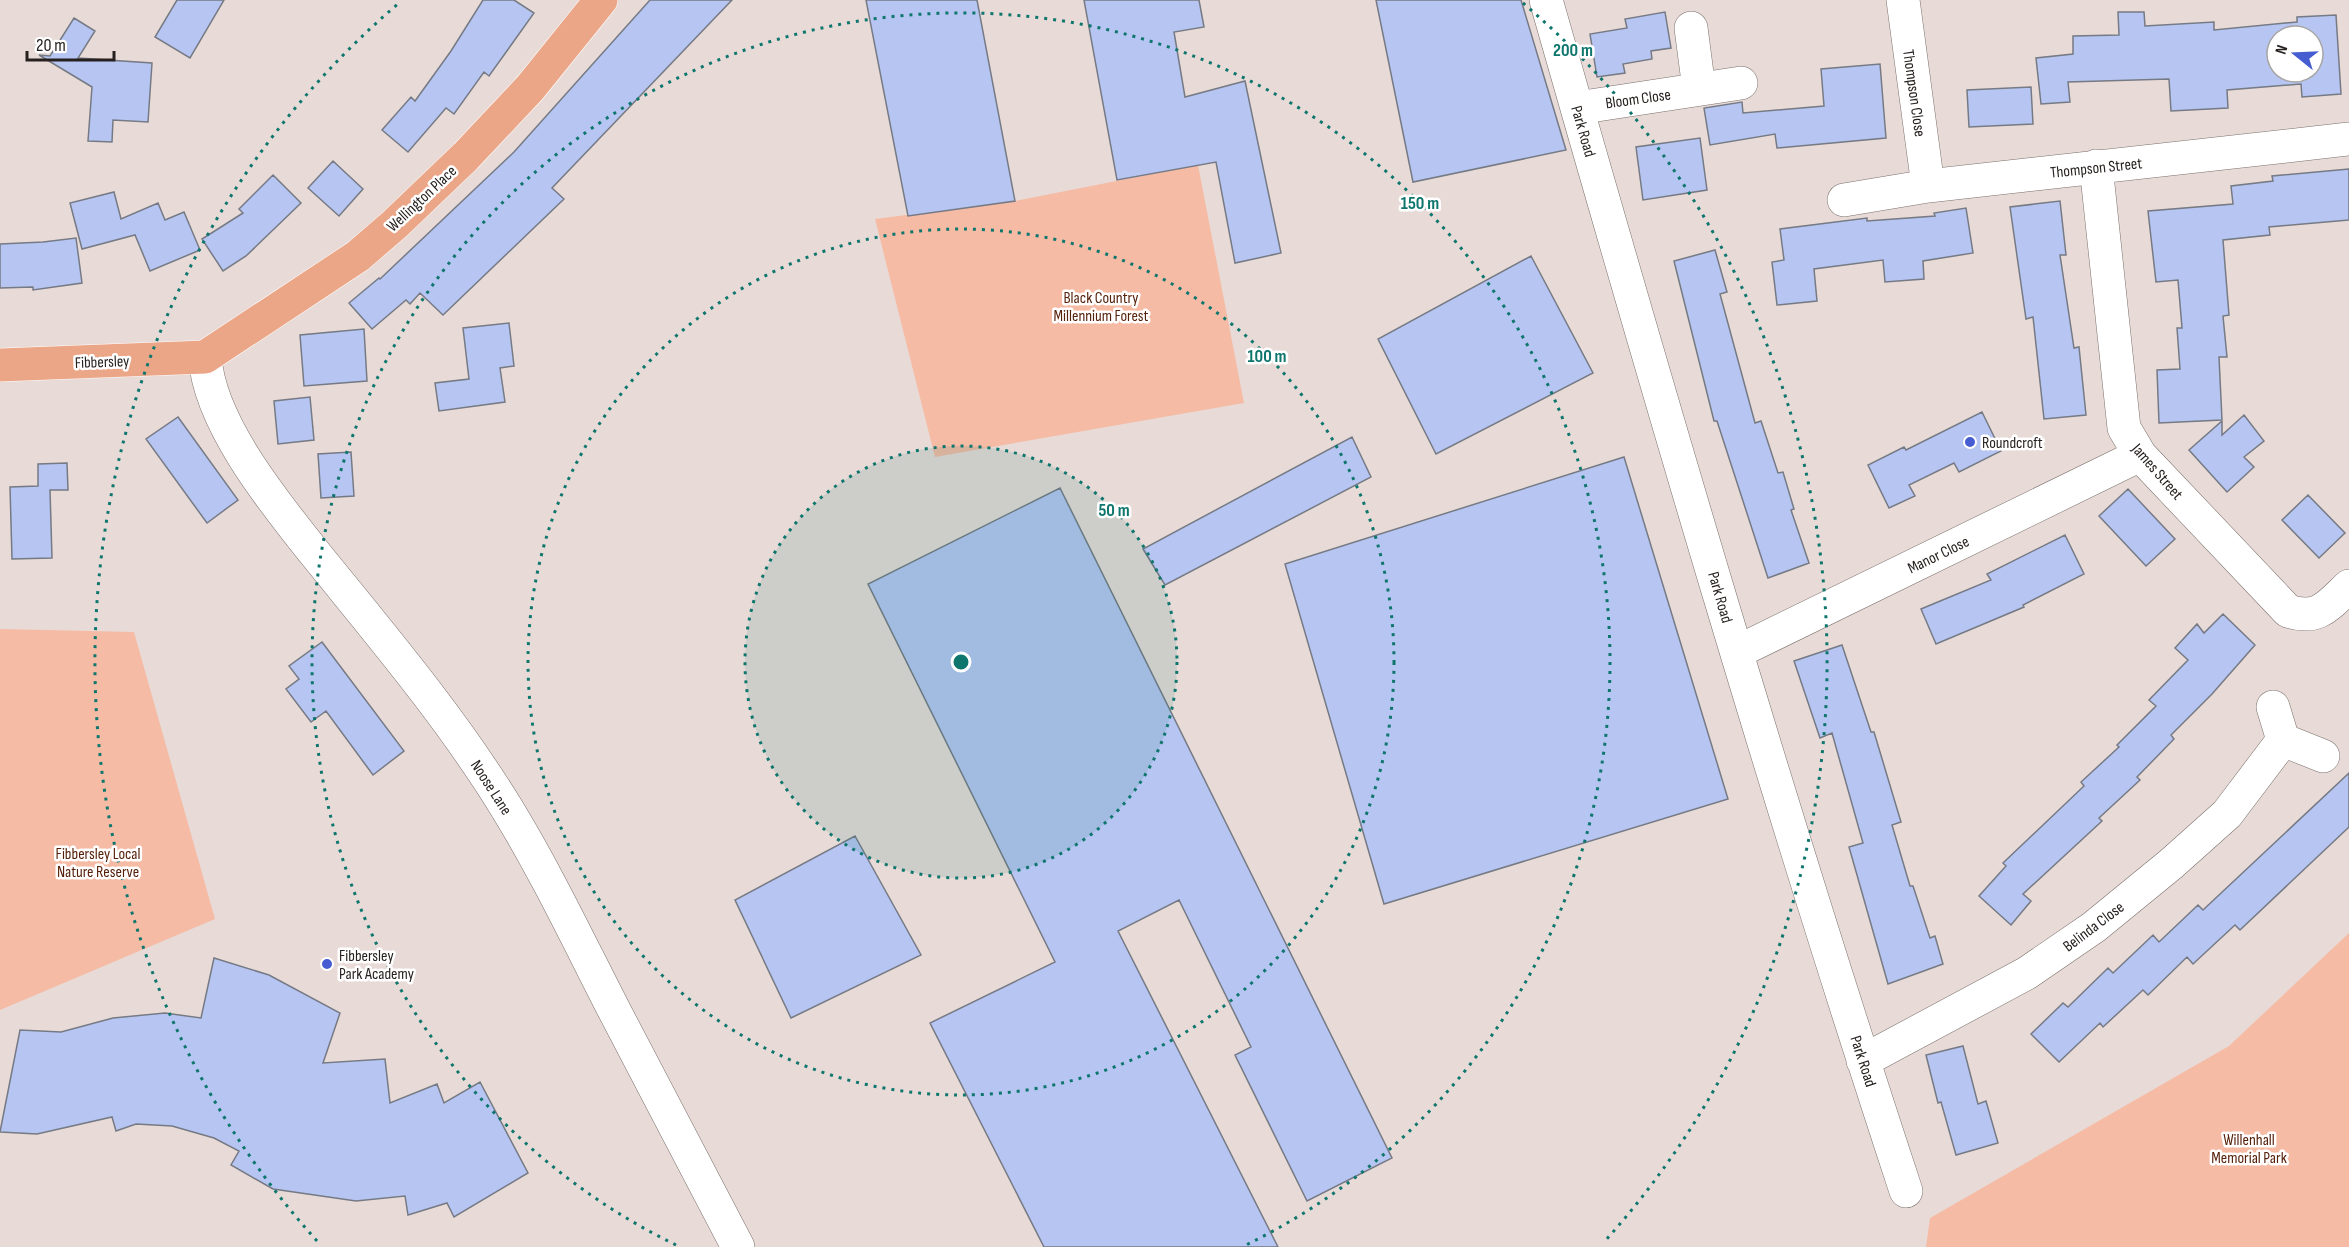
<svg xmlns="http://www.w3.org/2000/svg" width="2349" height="1247" viewBox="0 0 2349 1247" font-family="'Sofia Sans Condensed',sans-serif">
  <rect width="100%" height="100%" fill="#e8dbd7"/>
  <!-- green -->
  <path fill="#f5bba5" d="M 1198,165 L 1244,403 L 935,457 L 875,219 L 1015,201 Z
    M 0,629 L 134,632 L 215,919 L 0,1010 Z
    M 2349,933 L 2349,1247 L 1926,1247 L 1930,1218 L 2229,1046 Z"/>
  <!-- building -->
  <path fill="#b6c5f2" stroke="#767a84" stroke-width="1.5" fill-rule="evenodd" d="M 177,0 L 224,0 L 190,58 L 155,37 Z
    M 483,0 L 514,0 L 534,13 L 489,76 L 484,72 L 454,114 L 446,108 L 408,152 L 382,130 L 411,97 L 415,101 L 451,51 Z
    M 650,0 L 732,0 L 552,188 L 564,199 L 443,315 L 420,293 L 410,304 L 406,300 L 372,329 L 349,303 L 379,278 L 380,279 L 514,152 Z
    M 866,0 L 977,0 L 1015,201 L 908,216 Z
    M 1084,0 L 1199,0 L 1204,27 L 1174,32 L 1185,97 L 1245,81 L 1281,253 L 1235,263 L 1216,162 L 1117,180 Z
    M 1376,0 L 1521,0 L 1566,150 L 1413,182 Z
    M 1665,12 L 1671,48 L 1651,51 L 1652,59 L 1623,64 L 1625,73 L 1597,77 L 1590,34 L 1627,28 L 1625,19 Z
    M 2118,12 L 2144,12 L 2145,26 L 2214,22 L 2214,30 L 2297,22 L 2297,17 L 2336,15 L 2341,94 L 2302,97 L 2301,84 L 2227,90 L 2228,108 L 2171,111 L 2169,79 L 2068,82 L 2070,102 L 2041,104 L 2036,58 L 2073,54 L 2073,36 L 2119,35 ZM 2277,36 L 2313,36 L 2313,72 L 2277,72 Z
    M 74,18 L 95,31 L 78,58 L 152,63 L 148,122 L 113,120 L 112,142 L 88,141 L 92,87 L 39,55 L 50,56 Z
    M 1880,64 L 1886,138 L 1777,148 L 1775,134 L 1710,145 L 1704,108 L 1742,102 L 1743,113 L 1824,106 L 1821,69 Z
    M 2031,87 L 2033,124 L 1969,127 L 1967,90 Z
    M 1700,138 L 1707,190 L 1643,200 L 1636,147 Z
    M 333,161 L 363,189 L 339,216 L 308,188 Z
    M 2349,169 L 2349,220 L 2269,227 L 2270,235 L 2223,240 L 2229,315 L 2223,316 L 2227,357 L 2219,357 L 2222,420 L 2159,423 L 2157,370 L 2180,369 L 2177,328 L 2182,328 L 2178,280 L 2156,282 L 2148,211 L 2233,204 L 2231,186 L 2273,181 L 2272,176 Z
    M 273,175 L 301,203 L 246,256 L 223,271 L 202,239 L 243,213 L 239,209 Z
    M 114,192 L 121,219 L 158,203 L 165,220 L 184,212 L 200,250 L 150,271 L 135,235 L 82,249 L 70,203 Z
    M 2060,201 L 2066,255 L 2060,255 L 2074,348 L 2079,347 L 2086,415 L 2044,419 L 2033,317 L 2026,319 L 2010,207 Z
    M 1966,208 L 1973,253 L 1923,261 L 1924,279 L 1885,282 L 1883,260 L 1814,269 L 1817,301 L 1777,305 L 1772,262 L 1784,260 L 1780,229 L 1867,218 L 1867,221 L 1935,216 L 1934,213 Z
    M 76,238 L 82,283 L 33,290 L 33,287 L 0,288 L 0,244 L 43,242 Z
    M 1715,250 L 1727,292 L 1720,294 L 1755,423 L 1761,421 L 1778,473 L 1783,472 L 1794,509 L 1791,510 L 1809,563 L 1768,578 L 1717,421 L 1714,421 L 1674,261 Z
    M 1531,256 L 1593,373 L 1436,454 L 1378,339 Z
    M 509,323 L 514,366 L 500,368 L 505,402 L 439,411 L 435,383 L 469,379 L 463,328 Z
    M 364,329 L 367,381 L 304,386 L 300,335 Z
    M 310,397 L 314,440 L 278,444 L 274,401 Z
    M 1982,412 L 2001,451 L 1959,472 L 1954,463 L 1909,485 L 1915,496 L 1889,508 L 1868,465 L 1904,447 L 1906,450 Z
    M 2244,415 L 2264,441 L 2244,457 L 2254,467 L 2227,492 L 2189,450 L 2222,421 L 2222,435 Z
    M 178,417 L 238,500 L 207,523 L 146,439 Z
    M 1352,437 L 1371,477 L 1165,585 L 1143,549 Z
    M 351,452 L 354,496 L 321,498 L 318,454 Z
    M 1624,457 L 1728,799 L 1384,904 L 1285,564 Z
    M 67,463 L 68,490 L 50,490 L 52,558 L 12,559 L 10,487 L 38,486 L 38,464 Z
    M 1060,488 L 1392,1158 L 1307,1201 L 1235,1055 L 1251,1047 L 1179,900 L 1118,931 L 1278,1247 L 1044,1247 L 930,1023 L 1055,962 L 868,584 Z
    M 2128,489 L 2175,539 L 2146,566 L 2099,516 Z
    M 2308,495 L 2345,533 L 2319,558 L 2282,520 Z
    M 2065,535 L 2084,574 L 2023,605 L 2024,607 L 1936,644 L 1921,609 L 1991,580 L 1987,574 Z
    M 2223,614 L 2255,645 L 2212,694 L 2171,735 L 2174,739 L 2137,777 L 2140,780 L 2099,818 L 2102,821 L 2023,894 L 2031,901 L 2011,925 L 1979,896 L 2006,866 L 2003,863 L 2084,786 L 2081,782 L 2119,747 L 2117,745 L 2156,706 L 2149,700 L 2188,660 L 2175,648 L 2197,624 L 2204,633 Z
    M 322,642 L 404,751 L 373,775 L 326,711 L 311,722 L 286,689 L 299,679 L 289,666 Z
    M 1842,645 L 1871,732 L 1874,732 L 1901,822 L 1892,825 L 1910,886 L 1913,886 L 1930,938 L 1935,936 L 1943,964 L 1888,984 L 1849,847 L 1863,843 L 1832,733 L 1820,738 L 1794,661 Z
    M 2349,773 L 2349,827 L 2240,930 L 2235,925 L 2193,964 L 2187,957 L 2148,995 L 2143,990 L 2103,1027 L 2100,1023 L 2059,1062 L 2031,1034 L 2063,1003 L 2068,1007 L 2108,968 L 2113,973 L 2153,935 L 2159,942 L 2198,905 L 2203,910 Z
    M 855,836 L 921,955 L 791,1018 L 735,900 Z
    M 214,958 L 269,975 L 340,1013 L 323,1063 L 385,1059 L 390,1103 L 437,1084 L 444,1103 L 480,1082 L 528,1173 L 454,1217 L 447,1203 L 408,1215 L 405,1196 L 356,1201 L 273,1189 L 231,1165 L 239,1151 L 214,1138 L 172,1126 L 136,1124 L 116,1131 L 112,1117 L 37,1134 L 0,1132 L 20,1030 L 61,1032 L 113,1018 L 165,1013 L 201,1018 Z
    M 1963,1046 L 1978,1104 L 1986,1101 L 1998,1143 L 1956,1155 L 1941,1102 L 1938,1103 L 1926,1055 Z"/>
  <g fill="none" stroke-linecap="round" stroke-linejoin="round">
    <defs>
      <path id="minor" d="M 1546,0 C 1660,399 1776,797 1906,1191
        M 1903,0 L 1928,186
        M 1691,28 L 1699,89
        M 1577,108 L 1741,83
        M 2096,166 L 2124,428 L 2140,455 L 2288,611 C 2318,621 2328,606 2349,586
        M 1844,200 L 1928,186 L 2349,139
        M 205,357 C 209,422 273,501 313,551 C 380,634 450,716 506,807 C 546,872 579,942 614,1010 C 655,1089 697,1168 738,1247
        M 1737,652 L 2140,455
        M 2273,707 L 2283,740 L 2323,756
        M 1863,1061 L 2027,973 L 2094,927 L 2171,864 L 2227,814 L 2283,740"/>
      <path id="major" d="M 0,365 L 205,357 L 358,256 L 395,224 L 466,156 L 530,88 L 601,0"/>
    </defs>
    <!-- minor casing -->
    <use href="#minor" stroke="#7b706c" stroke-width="34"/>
    <!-- major casing -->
    <use href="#major" stroke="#fff" stroke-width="34"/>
    <!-- minor -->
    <use href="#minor" stroke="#fff" stroke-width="33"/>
    <!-- major -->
    <use href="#major" stroke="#eba688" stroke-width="33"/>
  </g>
  <!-- distance rings -->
  <circle cx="961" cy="662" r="216" fill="#0f766e" fill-opacity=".12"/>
  <g fill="none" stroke="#0f766e" stroke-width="3" stroke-dasharray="3 6">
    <circle cx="961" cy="662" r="216"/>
    <circle cx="961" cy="662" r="433"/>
    <path d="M676 1245A649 649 0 1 1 1246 1245"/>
    <path d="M317 1241A866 866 0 0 1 399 3M1523 3A866 866 0 0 1 1605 1241"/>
  </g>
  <!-- markers -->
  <g fill="#465dd1" stroke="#fff" stroke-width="2">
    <circle cx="1970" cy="442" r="6"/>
    <circle cx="327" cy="964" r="6"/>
  </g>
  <g text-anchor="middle" stroke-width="5" stroke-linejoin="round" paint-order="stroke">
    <!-- street labels -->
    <g font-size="16" fill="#26211f" stroke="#fff">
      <text transform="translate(1915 93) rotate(82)" y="6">Thompson Close</text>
      <text transform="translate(1638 98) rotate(-8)" y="6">Bloom Close</text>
      <text transform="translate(1584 131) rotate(74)" y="6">Park Road</text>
      <text transform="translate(2096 167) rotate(-6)" y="6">Thompson Street</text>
      <text transform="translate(421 198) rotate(-43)" y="6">Wellington Place</text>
      <text transform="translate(102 361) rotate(-2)" y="6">Fibbersley</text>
      <text transform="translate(2158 471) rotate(49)" y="6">James Street</text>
      <text transform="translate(1938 554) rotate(-26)" y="6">Manor Close</text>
      <text transform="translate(1721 597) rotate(74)" y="6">Park Road</text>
      <text transform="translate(492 787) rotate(57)" y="6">Noose Lane</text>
      <text transform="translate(2093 926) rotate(-37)" y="6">Belinda Close</text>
      <text transform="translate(1864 1061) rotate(72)" y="6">Park Road</text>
    </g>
    <!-- park labels -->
    <g font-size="16" fill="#55210b" stroke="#fff">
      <text x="1101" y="303">Black Country<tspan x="1101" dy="18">Millennium Forest</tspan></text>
      <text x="98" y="859">Fibbersley Local<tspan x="98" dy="18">Nature Reserve</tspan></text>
      <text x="2249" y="1145">Willenhall<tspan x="2249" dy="18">Memorial Park</tspan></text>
    </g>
    <!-- poi labels -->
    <g font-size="16" fill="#26211f" stroke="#fff" text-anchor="start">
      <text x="1982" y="448">Roundcroft</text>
      <text x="339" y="961">Fibbersley<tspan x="339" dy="18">Park Academy</tspan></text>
    </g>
  </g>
  <circle cx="961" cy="662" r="9" fill="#0f766e" stroke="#fff" stroke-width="3"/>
  <g font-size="18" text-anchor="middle" font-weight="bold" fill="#0f766e" stroke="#fff" stroke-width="5" stroke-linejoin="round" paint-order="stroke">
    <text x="1573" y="56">200 m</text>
    <text x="1420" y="209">150 m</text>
    <text x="1267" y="362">100 m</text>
    <text x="1114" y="516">50 m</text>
  </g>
  <!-- north arrow -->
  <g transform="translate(2295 54) rotate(288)"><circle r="28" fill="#ffffff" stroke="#a8a6a5" stroke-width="1.5"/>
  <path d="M0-4.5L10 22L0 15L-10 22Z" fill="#465dd1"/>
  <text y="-9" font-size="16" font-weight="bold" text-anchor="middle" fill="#26211f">N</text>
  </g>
  <!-- scale -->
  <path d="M27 51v9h87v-9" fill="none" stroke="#26211f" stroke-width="3"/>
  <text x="36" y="51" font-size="18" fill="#26211f" stroke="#ffffff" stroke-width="4.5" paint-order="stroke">20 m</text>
</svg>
